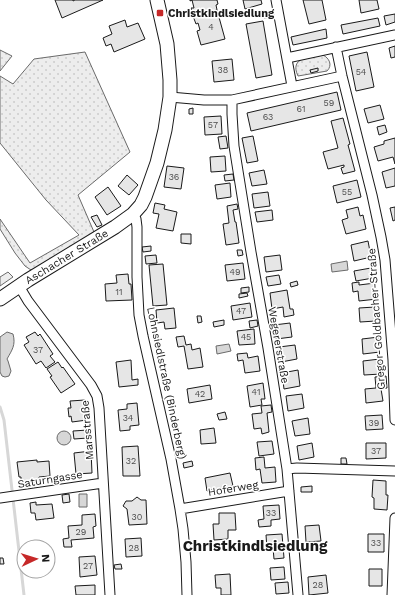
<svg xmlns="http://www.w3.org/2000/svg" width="395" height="595" viewBox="0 0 395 595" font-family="'Work Sans',sans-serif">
  <defs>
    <pattern id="grass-dots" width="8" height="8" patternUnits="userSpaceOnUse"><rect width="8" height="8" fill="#ededed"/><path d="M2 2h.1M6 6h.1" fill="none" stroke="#cbcbcb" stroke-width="1.8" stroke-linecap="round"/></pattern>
  </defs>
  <rect width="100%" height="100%" fill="#fff"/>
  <!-- grass -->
  <path fill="url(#grass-dots)" stroke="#6a6a6a" d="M 0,50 L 12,56 L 0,71 Z
    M 85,52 L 130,152 L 78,195 L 94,232 L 84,240 L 35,270 L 31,270 L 25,266 L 15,253 L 0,229 L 0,219 L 30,263 L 79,235 L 46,200 L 0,143 L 0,76 L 13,84 L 34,59 Z
    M 323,55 C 329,58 333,65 327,71 L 298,76 C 289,57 310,57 323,55 Z"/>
  <!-- built -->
  <path fill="#ededed" stroke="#6a6a6a" d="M 8,272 L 13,277 L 0,286 L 0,277 Z"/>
  <!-- water -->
  <path fill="#d7d7d7" stroke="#6a6a6a" d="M 347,261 L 348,270 L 332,272 L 331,264 Z
    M 7,332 L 13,334 C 16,345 12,350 7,359 L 8,361 L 11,371 L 9,376 L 5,377 L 2,376 L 0,372 L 0,337 Z
    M 229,344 L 231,351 L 217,354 L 216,346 Z
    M57 438a7 7 0 1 1 14 0a7 7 0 1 1-14 0Z
    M 79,494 L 87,494 L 87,507 L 79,507 Z"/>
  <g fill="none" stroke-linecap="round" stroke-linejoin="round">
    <!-- stream -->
    <path stroke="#d7d7d7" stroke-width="3" d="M 0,407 L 4,420 L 24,595"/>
  </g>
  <!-- building -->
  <path fill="#e6e6e6" stroke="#1a1a1a" d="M 55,0 L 73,0 L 73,1 L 75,0 L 103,0 L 62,18 Z
    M 190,0 L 217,0 L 218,4 L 216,5 L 217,10 L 193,16 L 191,8 L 194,8 L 192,0 L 190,1 Z
    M 243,0 L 261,0 L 262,4 L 245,9 Z
    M 303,0 L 322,0 L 326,20 L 309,24 Z
    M 359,0 L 377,0 L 379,9 L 361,13 Z
    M 217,10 L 225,39 L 201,45 L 197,31 L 200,30 L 198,23 L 196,24 L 193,16 Z
    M 271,11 L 272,17 L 264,18 L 263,12 Z
    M 395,14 L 395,22 L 386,25 L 384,16 Z
    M 378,18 L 380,26 L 343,34 L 341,25 Z
    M 125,20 L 127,27 L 138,23 L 145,39 L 114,52 L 111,44 L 106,46 L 103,38 L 112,34 L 109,26 Z
    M 263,21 L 272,75 L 256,78 L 246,24 Z
    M 326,29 L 327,38 L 293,45 L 291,37 Z
    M 395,46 L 395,57 L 391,58 L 389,48 Z
    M 367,52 L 374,87 L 356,91 L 349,56 Z
    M 232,59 L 234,80 L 214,82 L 212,61 Z
    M 318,68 L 318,71 L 311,73 L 310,70 Z
    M 337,92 L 341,110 L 251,131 L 247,113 Z
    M 380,105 L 384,119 L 368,123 L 364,109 Z
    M 193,108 L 193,114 L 189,114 L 189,109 Z
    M 221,116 L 222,134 L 205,135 L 204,117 Z
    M 343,118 L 350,144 L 348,145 L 355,171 L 343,174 L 341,168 L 344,167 L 344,165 L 328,169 L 323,152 L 338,148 L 331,121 Z
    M 385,125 L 387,132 L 379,135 L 377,127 Z
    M 226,136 L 228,148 L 220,149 L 218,137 Z
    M 253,136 L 258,161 L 247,163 L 242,138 Z
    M 395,138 L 395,164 L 393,157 L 378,161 L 374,147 L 384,144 L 384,141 Z
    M 225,156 L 226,171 L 211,172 L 210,157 Z
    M 167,166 L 184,168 L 181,189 L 164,187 Z
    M 395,168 L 395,186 L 386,188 L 382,172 Z
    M 264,170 L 267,184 L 252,186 L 249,173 Z
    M 233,174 L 234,180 L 225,181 L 224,175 Z
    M 127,175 L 138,185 L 129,195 L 118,186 Z
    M 357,180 L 361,197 L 337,203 L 333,186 Z
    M 230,183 L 231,197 L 217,199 L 215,185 Z
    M 108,187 L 121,206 L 107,215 L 95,197 Z
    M 268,192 L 270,206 L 254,208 L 252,194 Z
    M 155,203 L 165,205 L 164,209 L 177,212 L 173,231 L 156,228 L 159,214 L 153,213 Z
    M 237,204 L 238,209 L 233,210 L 235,222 L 236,222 L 239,243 L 226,245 L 223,224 L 229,223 L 227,206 Z
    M 358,207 L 360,216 L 363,215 L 366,229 L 346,234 L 342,220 L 348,218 L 346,210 Z
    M 395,207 L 395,220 L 393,221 L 390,208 Z
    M 272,210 L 273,220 L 257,222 L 255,212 Z
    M 97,215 L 102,225 L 97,227 L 91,217 Z
    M 181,234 L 191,234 L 191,244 L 181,243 Z
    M 368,241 L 371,257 L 354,261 L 351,245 Z
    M 151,246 L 151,251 L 143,252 L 142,247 Z
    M 237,250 L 242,250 L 243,255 L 238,256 Z
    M 156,255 L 157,263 L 146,264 L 145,256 Z
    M 280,255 L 282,270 L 266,272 L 264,257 Z
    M 243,263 L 245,279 L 227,281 L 225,265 Z
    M 163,264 L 167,305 L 153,306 L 149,265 Z
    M 371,268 L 373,278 L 356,281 L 354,271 Z
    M 128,274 L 129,284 L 131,284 L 132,300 L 106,301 L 105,284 L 117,283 L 116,275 Z
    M 279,275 L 281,284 L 268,286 L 266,277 Z
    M 297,281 L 298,285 L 291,287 L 290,283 Z
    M 359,282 L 359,285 L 375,283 L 377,299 L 359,301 L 358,291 L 353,292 L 352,283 Z
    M 249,287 L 249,292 L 241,293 L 241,288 Z
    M 287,290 L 290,309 L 293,309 L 294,315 L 284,317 L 283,307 L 272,309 L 270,293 Z
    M 247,293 L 248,296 L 239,298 L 239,294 Z
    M 250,303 L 252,317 L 233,320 L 231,306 Z
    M 375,307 L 376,321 L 360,322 L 359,308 Z
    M 174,308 L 176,328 L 165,329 L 164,322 L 157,323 L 156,310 Z
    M 197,316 L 201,316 L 202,322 L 198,323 Z
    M 224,320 L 224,325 L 214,327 L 213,322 Z
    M 257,320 L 258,326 L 250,328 L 249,321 Z
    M 290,323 L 292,337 L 276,339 L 274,325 Z
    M 254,329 L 255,344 L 239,345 L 237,331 Z
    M 35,332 L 38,336 L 40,334 L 53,354 L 50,356 L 55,362 L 46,368 L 41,361 L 36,364 L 24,345 L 29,342 L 26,337 Z
    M 184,336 L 186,345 L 191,344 L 192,350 L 200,348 L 203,367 L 188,369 L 184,346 L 178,347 L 176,337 Z
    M 379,337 L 380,352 L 363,354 L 362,339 Z
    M 295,345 L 297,359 L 281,362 L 279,347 Z
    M 247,353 L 248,358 L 258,356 L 260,371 L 245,373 L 243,360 L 238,361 L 237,354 Z
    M 380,359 L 381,374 L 364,375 L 363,361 Z
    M 131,360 L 132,380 L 138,379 L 138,385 L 119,387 L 116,362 Z
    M 58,362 L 62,368 L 63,367 L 75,384 L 61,393 L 50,377 L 52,376 L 47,369 Z
    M 298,370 L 300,386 L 284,389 L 282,373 Z
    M 386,376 L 387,388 L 381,389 L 383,401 L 366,403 L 365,389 L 376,388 L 375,377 Z
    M 263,383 L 265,399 L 261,399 L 262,405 L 250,407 L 247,386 Z
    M 210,385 L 212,399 L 189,403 L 187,389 Z
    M 302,394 L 304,408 L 288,411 L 286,396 Z
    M 85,400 L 87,420 L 72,422 L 71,416 L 69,417 L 68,408 L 71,408 L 70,401 Z
    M 137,403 L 139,425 L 130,426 L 130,430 L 120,431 L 118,410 L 127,409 L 127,404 Z
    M 271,405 L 272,412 L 267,413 L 269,432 L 262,434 L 261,428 L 254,429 L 252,414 L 262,413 L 261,406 Z
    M 225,412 L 227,419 L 219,420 L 217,414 Z
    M 382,415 L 383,429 L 366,430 L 365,416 Z
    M 308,418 L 310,434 L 295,436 L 292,421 Z
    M 214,428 L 216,443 L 201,444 L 200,430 Z
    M 88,430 L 88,438 L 74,439 L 73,431 Z
    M 272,441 L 274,454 L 259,456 L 257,442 Z
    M 312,443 L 314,457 L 299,460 L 297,446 Z
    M 366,443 L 386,443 L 386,458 L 366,459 Z
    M 138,446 L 140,476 L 123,476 L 122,447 Z
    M 91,451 L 92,473 L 76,474 L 74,453 Z
    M 264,457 L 265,468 L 275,467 L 276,482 L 262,483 L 260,469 L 256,470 L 255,458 Z
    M 341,458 L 346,458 L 347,464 L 341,464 Z
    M 37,460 L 37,462 L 49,461 L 50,476 L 39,477 L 39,483 L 21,484 L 21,477 L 19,477 L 17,462 Z
    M 192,461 L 193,466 L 184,468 L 183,463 Z
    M 230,473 L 233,486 L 207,491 L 205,478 Z
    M 373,480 L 386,481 L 386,495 L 388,495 L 387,510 L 374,509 L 374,498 L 372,497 Z
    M 312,486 L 312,492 L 301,492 L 301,487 Z
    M 69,494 L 70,502 L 63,503 L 62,495 Z
    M 137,497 L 141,500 L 146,500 L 147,524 L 129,525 L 127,509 L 123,506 L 126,501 L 132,501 Z
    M 36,502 L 36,505 L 52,504 L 54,518 L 36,520 L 35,513 L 31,513 L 30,503 Z
    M 279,505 L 280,519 L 271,520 L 271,526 L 259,527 L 258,520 L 264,519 L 263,506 Z
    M 219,513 L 235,513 L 236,530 L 228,530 L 228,539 L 214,540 L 213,524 L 219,524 Z
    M 95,514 L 96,526 L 93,527 L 94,538 L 71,540 L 72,547 L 64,547 L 63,539 L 69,538 L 68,526 L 82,525 L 82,515 Z
    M 319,525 L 321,541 L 306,542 L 305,526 Z
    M 282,534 L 284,558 L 274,559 L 273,548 L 267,549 L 266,535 Z
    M 368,534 L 384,534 L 384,552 L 368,552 Z
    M 141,538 L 142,556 L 126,557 L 125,539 Z
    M 95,556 L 97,575 L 80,577 L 79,557 Z
    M 0,558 L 3,558 L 4,564 L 0,564 Z
    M 121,564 L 122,569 L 115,569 L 114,565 Z
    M 284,567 L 285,579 L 271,580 L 270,568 Z
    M 369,569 L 382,569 L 382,586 L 369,586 Z
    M 230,574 L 231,595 L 221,595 L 221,588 L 216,588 L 215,575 Z
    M 326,575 L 328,593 L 309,595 L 308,577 Z
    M 288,582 L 289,593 L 276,594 L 275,583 Z
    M 95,585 L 95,595 L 76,595 L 75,586 Z"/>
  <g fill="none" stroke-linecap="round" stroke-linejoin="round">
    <defs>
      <path id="street" d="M 276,0 L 292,86
        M 336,47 L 342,76 L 372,195 L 381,237 L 385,260 L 393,360 L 395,420
        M 287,58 L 395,35
        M 170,97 L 204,100 L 232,100 L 342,76
        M 232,100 L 232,114 L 234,146 L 251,252 L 268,348 L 287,469 L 298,595
        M 133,214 L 136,219 L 137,227 L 137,277 L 139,315 L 143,336 L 171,459 L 180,509 L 183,529 L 186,562 L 187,595
        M 19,286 L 28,301 L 91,385 L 97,396 L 99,408 L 110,595
        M 287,469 L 297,468 L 395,471
        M 0,498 L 103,483
        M 180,509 L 289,491
        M 392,595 L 395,518"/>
      <g id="secondary">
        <path id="s1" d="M 0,299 L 28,280 L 115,227 L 133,214 L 141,205 L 145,197 L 157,163 L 165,130 L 170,97 L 170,80 L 167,44 L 157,0"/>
      </g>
    </defs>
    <!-- street casing -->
    <use href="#street" stroke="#1a1a1a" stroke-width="11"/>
    <!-- secondary casing -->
    <use href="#secondary" stroke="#1a1a1a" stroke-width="15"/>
    <!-- street -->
    <use href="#street" stroke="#fff" stroke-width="9"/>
    <!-- secondary -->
    <use href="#secondary" stroke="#fff" stroke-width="13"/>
  </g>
  <!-- markers -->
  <rect fill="#c62828" stroke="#fff" stroke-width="1.5" x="156" y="9" width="8" height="8" rx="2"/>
  <g text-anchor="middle" stroke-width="3" stroke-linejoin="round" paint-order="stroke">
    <!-- number labels -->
    <g font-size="9" fill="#4d4d4d">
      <text x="211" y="30">4</text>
      <text x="223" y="73">38</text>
      <text x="361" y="75">54</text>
      <text x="329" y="106">59</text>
      <text x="301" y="112">61</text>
      <text x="268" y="120">63</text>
      <text x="213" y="128">57</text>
      <text x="174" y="180">36</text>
      <text x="347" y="195">55</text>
      <text x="235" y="275">49</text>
      <text x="119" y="295">11</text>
      <text x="241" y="314">47</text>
      <text x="246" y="340">45</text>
      <text x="38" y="353">37</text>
      <text x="256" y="395">41</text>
      <text x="200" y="397">42</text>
      <text x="128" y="421">34</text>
      <text x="374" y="426">39</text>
      <text x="376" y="454">37</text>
      <text x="131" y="464">32</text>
      <text x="271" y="516">33</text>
      <text x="137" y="520">30</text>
      <text x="81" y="535">29</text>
      <text x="376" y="546">33</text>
      <text x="134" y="551">28</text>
      <text x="88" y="569">27</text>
      <text x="318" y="588">28</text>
    </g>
    <!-- poi labels -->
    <g font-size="11" font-weight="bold" fill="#1a1a1a" stroke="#fff" text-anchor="start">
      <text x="168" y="17">Christkindlsiedlung</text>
    </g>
    <!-- street labels -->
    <g font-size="11" fill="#1a1a1a" stroke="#fff">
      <text dy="4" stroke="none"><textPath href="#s1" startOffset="79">Aschacher Straße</textPath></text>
      <text transform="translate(376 319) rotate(-94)" y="4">Gregor-Goldbacher-Straße</text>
      <text transform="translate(279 345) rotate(80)" y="4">Wegererstraße</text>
      <text transform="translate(167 383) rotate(78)" y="4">Lohnsiedlstraße (Binderberg)</text>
      <text transform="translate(87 430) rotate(-95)" y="4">Marsstraße</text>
      <text transform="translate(50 479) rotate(-9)" y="4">Saturngasse</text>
      <text transform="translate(233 488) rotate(-9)" y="4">Hoferweg</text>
    </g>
    <!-- district labels -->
    <g font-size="15" font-weight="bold" fill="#1a1a1a" stroke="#fff">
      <text x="255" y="551">Christkindlsiedlung</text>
    </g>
  </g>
  <!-- north arrow -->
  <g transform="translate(36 559) rotate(86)"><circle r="19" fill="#ffffff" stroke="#a3a3a3"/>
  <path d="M0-3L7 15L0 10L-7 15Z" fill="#c62828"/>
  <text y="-6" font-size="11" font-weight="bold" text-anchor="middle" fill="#1a1a1a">N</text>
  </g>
</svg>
